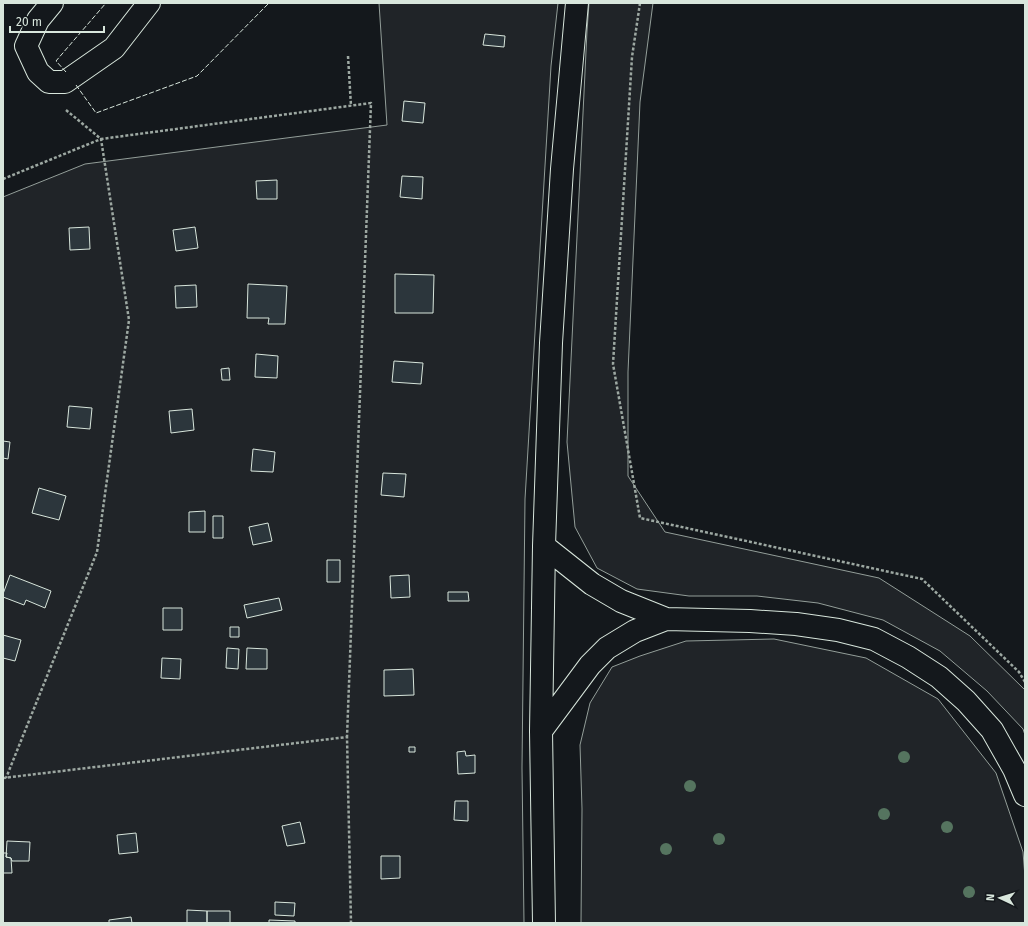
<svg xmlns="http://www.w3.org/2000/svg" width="1028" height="926" viewBox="0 0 1028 926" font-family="'Fira Sans',sans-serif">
  <rect width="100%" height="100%" fill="#14181c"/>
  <!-- green -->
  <path fill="#202428" stroke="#939e99" d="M 379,3 L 558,3 L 551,66 L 525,499 L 522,768 L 524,923 L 3,923 L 3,197 L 85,164 L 387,125 Z
    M 589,3 L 653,3 L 640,102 L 628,372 L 628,476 L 665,532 L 879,578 L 970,636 L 1025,690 L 1025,735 L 1023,729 L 987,691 L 940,651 L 883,620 L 818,603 L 757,596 L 689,596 L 637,589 L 597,568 L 575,527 L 567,442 L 587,31 Z
    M 774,639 L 866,658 L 938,699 L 996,773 L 1023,852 L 1025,877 L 1025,923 L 581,923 L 582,809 L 580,745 L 590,703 L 612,667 L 640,656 L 686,641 Z"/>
  <!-- building -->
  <path fill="#2c363c" stroke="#d8e6dc" d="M 485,34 L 505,36 L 504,47 L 483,45 Z
    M 404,101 L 425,103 L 423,123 L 402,121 Z
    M 402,176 L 423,177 L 422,199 L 400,197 Z
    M 277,180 L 277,199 L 257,199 L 256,181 Z
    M 89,227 L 90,249 L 70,250 L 69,228 Z
    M 195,227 L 198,248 L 176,251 L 173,230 Z
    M 395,274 L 434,275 L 433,313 L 395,313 Z
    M 248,284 L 287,286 L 285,324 L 268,324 L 269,318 L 247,318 Z
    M 196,285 L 197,307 L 176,308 L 175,286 Z
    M 256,354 L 278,356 L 277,378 L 255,377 Z
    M 394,361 L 423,363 L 421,384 L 392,382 Z
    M 229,368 L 230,380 L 222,380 L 221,369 Z
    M 69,406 L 92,408 L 90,429 L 67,427 Z
    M 192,409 L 194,430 L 171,433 L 169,411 Z
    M 3,441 L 10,442 L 8,459 L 3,458 Z
    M 253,449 L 275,452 L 273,472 L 251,471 Z
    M 383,473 L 406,474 L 404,497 L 381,495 Z
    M 39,488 L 66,496 L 59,520 L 32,513 Z
    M 205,511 L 205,532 L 189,532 L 189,512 Z
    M 213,516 L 223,516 L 223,538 L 213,538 Z
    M 268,523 L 272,541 L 253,545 L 249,527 Z
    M 327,560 L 340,560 L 340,582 L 327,582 Z
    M 10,575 L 51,591 L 45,608 L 26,600 L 24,605 L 3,597 L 3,594 Z
    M 409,575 L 410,597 L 391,598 L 390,576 Z
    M 448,592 L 468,592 L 469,601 L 448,601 Z
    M 279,598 L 282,610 L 247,618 L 244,605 Z
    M 163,608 L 182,608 L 182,630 L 163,630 Z
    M 230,627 L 239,627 L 239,637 L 230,637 Z
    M 3,635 L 21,640 L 15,661 L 3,658 Z
    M 227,648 L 239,649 L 238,669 L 226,668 Z
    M 247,648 L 267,649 L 267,669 L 246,669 Z
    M 162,658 L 181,659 L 180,679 L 161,678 Z
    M 413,669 L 414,695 L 384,696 L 384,670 Z
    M 409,747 L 415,747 L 415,752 L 409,752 Z
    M 465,751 L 466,756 L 475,755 L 475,773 L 458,774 L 457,752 Z
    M 455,801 L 468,801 L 468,821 L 454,820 Z
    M 300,822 L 305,843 L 287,846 L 282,826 Z
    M 136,833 L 138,852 L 119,854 L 117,835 Z
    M 7,841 L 30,842 L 29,861 L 12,861 L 11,858 L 6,857 Z
    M 3,853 L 7,853 L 6,857 L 11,858 L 12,873 L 3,873 Z
    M 381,856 L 400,856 L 400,878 L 381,879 Z
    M 275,902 L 295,903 L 294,916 L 275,915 Z
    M 187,910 L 207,911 L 207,923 L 187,923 Z
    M 207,911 L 230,911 L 230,923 L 207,923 Z
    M 131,917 L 132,923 L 109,923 L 109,920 Z
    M 269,920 L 295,921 L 295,923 L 269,923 Z"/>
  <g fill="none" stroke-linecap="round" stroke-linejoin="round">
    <defs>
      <path id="minor" d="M 52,3 L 38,20 L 26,46 L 38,72 L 49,82 L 65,82 L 114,48 L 149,3"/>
      <path id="major" d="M 544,546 L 592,584 L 621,601 L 666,619 L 750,621 L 796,624 L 838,630 L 874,639 L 908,657 L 939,677 L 966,701 L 992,730 L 1014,769 L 1025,795
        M 541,731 L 590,665 L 607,648 L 635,631 L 666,619
        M 544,923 L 541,731 L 544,546 L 551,343 L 562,169 L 577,3"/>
    </defs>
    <!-- minor casing -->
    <use href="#minor" stroke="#d8e6dc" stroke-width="24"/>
    <!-- major casing -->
    <use href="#major" stroke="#d8e6dc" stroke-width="24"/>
    <!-- path -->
    <path stroke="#9da8a2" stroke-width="2.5" stroke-dasharray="3 2" stroke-linecap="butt" d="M 640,3 L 632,57 L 613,364 L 640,518 L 922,579 L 1019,672 L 1025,682
      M 348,56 L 351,106
      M 66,110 L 101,139 L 371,103 L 347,737
      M 3,179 L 101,139 L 129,320 L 97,552 L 6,778
      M 3,778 L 347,737 L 351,923"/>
    <!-- minor -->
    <use href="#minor" stroke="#14181c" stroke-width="22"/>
    <!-- major -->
    <use href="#major" stroke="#14181c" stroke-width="22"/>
    <!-- fence -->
    <path stroke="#d8e6dc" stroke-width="1" stroke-dasharray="5 2" stroke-linecap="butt" d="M 66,72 L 56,61 L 106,3
      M 76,85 L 96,113 L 197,76 L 269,3"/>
  </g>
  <!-- trees -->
  <g fill="#55745f">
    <circle cx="904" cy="757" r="6"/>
    <circle cx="690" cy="786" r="6"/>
    <circle cx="884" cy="814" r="6"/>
    <circle cx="947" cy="827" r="6"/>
    <circle cx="719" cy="839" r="6"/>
    <circle cx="666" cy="849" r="6"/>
    <circle cx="969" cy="892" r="6"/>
  </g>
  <!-- border -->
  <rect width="1028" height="926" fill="none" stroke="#d8e6dc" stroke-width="8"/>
  <!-- north arrow -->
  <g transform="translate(1000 898) rotate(274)" stroke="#14181c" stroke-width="3" paint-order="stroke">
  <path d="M0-3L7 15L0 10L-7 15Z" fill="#d8e6dc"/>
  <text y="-6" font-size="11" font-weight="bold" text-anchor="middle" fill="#d8e6dc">N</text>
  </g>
  <!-- scale -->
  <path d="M10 26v6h94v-6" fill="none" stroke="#d8e6dc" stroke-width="2"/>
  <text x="16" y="26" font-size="12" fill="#d8e6dc" stroke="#14181c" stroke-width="3" paint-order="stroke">20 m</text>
</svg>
